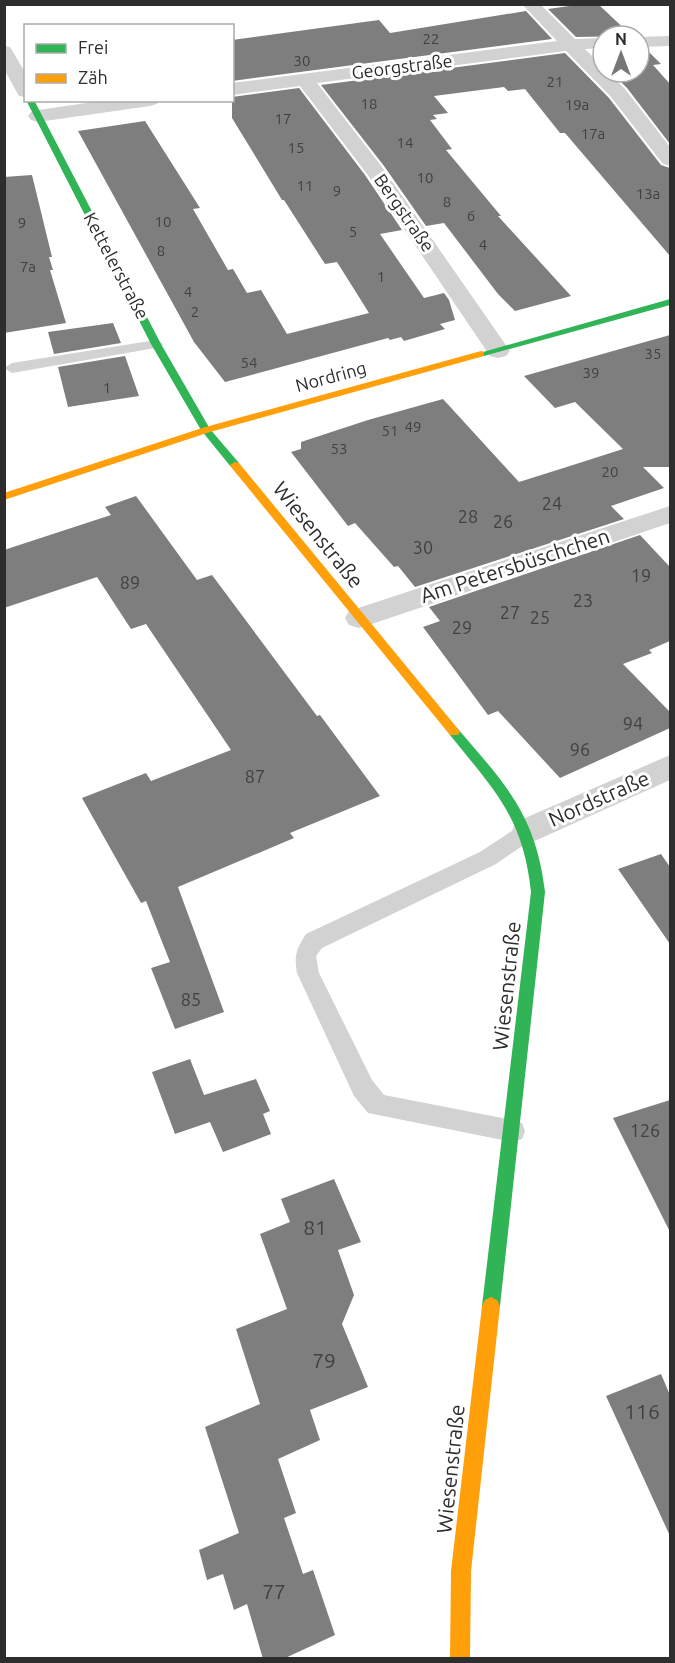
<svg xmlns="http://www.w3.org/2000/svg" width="675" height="1663" viewBox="0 0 675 1663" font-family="Ubuntu,sans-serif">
  <rect width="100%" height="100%" fill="#fff"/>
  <!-- building -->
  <path fill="#7e7e7e" d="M 584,4 L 598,4 L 632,36 L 576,37 L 548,9 Z
    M 526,11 L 552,39 L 232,81 L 232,40 L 379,20 L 390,33 Z
    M 639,49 L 646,49 L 661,64 L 653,65 L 670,84 L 670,144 L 627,88 L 611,72 L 639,72 Z
    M 565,53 L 609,98 L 661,165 L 670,168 L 670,256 L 565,133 L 560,133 L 525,89 L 508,91 L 504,87 L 434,96 L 448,113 L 433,115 L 437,119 L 430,120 L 452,149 L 446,150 L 501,216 L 498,216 L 571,296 L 515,311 L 498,294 L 444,223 L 426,226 L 384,166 L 321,85 Z
    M 299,88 L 365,175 L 402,230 L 380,234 L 424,298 L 444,293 L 449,300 L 455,320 L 440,324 L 445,329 L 404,341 L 401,337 L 390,340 L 388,338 L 225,382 L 194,342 L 78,131 L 145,121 L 200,208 L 193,209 L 228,270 L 233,269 L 247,293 L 261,290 L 287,334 L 369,313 L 337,262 L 325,264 L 284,200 L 282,200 L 232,118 L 232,97 Z
    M 32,175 L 52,257 L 49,257 L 53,270 L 50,270 L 66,323 L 4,333 L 4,177 Z
    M 113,323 L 121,343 L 54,354 L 48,332 Z
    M 670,335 L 670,467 L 643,467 L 664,488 L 611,506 L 624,519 L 415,587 L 398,566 L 394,567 L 355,523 L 348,526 L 291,452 L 301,449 L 301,442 L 368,420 L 443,399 L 519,482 L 573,465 L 623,449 L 575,402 L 555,408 L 524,376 Z
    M 125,356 L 139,396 L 68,407 L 58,367 Z
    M 136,496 L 197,580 L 212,575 L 317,716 L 320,715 L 380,796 L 290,833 L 294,838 L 178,887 L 224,1012 L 175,1029 L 151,968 L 170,962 L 146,901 L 141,903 L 82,798 L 146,773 L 151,781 L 231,750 L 146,624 L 131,629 L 97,577 L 4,608 L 4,550 L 111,515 L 105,507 Z
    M 640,535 L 670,567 L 670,641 L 649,650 L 652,653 L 623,664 L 670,712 L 670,728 L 560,778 L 498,711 L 488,715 L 423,627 L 440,621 L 429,607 Z
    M 661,854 L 670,867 L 670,944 L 618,869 Z
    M 190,1059 L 204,1095 L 256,1079 L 270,1111 L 263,1114 L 271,1134 L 223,1152 L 210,1122 L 175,1134 L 152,1072 Z
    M 670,1100 L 670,1232 L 613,1118 Z
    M 334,1179 L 361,1242 L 338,1250 L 354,1295 L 342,1324 L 368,1387 L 310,1410 L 320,1440 L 278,1459 L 296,1513 L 284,1518 L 303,1574 L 313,1570 L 335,1635 L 283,1659 L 263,1659 L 247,1604 L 234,1610 L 223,1574 L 207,1580 L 199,1550 L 239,1533 L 205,1427 L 260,1404 L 236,1329 L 287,1309 L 260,1234 L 290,1222 L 281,1199 Z
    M 661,1374 L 670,1395 L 670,1536 L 606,1396 Z"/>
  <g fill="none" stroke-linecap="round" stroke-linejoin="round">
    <!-- lane -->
    <path fill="#d2d2d2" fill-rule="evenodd" d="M 156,340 L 163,344 L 161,347 L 12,373 L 4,368 L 12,363 Z
      M 528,823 L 535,825 L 538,831 L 535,837 L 496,864 L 322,948 L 316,956 L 319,973 L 372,1080 L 384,1095 L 513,1120 L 522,1123 L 525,1131 L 522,1139 L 513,1142 L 368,1113 L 354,1096 L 297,973 C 294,956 296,949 306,934 L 480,852 L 521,825 Z"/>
    <!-- street -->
    <path fill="#d2d2d2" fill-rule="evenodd" d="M 522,4 L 540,4 L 575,39 L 603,38 L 603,48 L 585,49 L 603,67 L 603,72 L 608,72 L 625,89 L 670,147 L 670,166 L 663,164 L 611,97 L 566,51 L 317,83 L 382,167 L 510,351 L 506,356 L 498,358 L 490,356 L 367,174 L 300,86 L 232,95 L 232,83 L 557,41 Z
      M 670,36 L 670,46 L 639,47 L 639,37 Z
      M 4,46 L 10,47 L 26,74 L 26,97 L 19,96 L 4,69 Z
      M 107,100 L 159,100 L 157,104 L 150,106 L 38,122 L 31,120 L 28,116 L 31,112 L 38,110 Z
      M 670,506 L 670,523 L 369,625 L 359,628 L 349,625 L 345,618 L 349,611 Z
      M 670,755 L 670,780 L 528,844 L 516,840 L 512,831 L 516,822 Z"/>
    <!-- fast -->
    <path fill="#30b455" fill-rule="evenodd" d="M 26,100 L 34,100 L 161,344 L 210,429 L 239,463 L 239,467 L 231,467 L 201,430 L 151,344 Z
      M 670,299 L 670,305 L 484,356 L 476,354 Z
      M 454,727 L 458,729 C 506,785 536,815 545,892 L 500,1306 L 497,1312 L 491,1315 L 485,1312 L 482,1306 L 531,892 C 523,817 495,791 450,735 L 448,732 Z"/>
    <!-- slow -->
    <path fill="#ff9f0a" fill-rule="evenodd" d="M 481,351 L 484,352 L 484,356 L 210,432 L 4,500 L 4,493 L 202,428 Z
      M 235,462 L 239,463 L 458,729 L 460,732 L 458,735 L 450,735 L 231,467 L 230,465 Z
      M 491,1297 L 497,1300 L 500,1306 L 471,1571 L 470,1658 L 450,1658 L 451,1571 L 482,1306 L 485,1300 Z"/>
  </g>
  <g text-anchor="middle" stroke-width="6" stroke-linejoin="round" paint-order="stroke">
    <!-- far-number labels -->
    <g font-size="15" fill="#414141">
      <text x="431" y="44">22</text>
      <text x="302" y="66">30</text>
      <text x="555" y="87">21</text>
      <text x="369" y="109">18</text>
      <text x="577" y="110">19a</text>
      <text x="283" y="124">17</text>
      <text x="593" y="139">17a</text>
      <text x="405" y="148">14</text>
      <text x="296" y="153">15</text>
      <text x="425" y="183">10</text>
      <text x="305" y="191">11</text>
      <text x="337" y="196">9</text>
      <text x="648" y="199">13a</text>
      <text x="447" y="207">8</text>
      <text x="471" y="221">6</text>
      <text x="163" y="227">10</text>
      <text x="22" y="228">9</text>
      <text x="353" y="237">5</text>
      <text x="483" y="250">4</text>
      <text x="161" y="256">8</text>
      <text x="28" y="272">7a</text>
      <text x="381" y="282">1</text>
      <text x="188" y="297">4</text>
      <text x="195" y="317">2</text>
      <text x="653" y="359">35</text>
      <text x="249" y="368">54</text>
      <text x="591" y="378">39</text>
      <text x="107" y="393">1</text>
      <text x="413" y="432">49</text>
      <text x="390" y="436">51</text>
      <text x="339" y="454">53</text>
      <text x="610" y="477">20</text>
    </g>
    <!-- far-street labels -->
    <g font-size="18" fill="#2d2d2d" stroke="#fff">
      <text transform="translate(402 67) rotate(-7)" y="6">Georgstraße</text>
      <text transform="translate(404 213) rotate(55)" y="6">Bergstraße</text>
      <text transform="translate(116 266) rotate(62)" y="6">Kettelerstraße</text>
      <text transform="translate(331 377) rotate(-15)" y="6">Nordring</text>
    </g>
    <!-- number labels -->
    <g font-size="18" fill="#414141">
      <text x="552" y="510">24</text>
      <text x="468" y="523">28</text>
      <text x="503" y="528">26</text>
      <text x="423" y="554">30</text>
      <text x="641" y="582">19</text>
      <text x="130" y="589">89</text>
      <text x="583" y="607">23</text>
      <text x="510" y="619">27</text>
      <text x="540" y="624">25</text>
      <text x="462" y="634">29</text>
      <text x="633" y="730">94</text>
      <text x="580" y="756">96</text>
      <text x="255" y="783">87</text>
      <text x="191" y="1006">85</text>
      <text x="645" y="1137">126</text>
    </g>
    <!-- street labels -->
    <g font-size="21" fill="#2d2d2d" stroke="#fff">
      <text transform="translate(318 535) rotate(51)" y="7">Wiesenstraße</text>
      <text transform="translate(515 566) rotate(-18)" y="7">Am Petersbüschchen</text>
      <text transform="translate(599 799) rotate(-24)" y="7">Nordstraße</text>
      <text transform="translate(507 986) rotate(-84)" y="7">Wiesenstraße</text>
      <text transform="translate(451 1469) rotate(-84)" y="7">Wiesenstraße</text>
    </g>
    <!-- near-number labels -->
    <g font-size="21" fill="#414141">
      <text x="315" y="1235">81</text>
      <text x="324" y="1368">79</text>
      <text x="642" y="1419">116</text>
      <text x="274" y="1599">77</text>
    </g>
  </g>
  <!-- border -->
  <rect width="675" height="1663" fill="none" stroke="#2d2d2d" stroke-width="12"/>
  <!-- legend -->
  <rect x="24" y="24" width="210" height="78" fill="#ffffff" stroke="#ababab" stroke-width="1.5"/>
  <rect x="36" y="44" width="30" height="9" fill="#30b455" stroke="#ababab" stroke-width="1.5"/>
  <text x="78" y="54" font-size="18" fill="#2d2d2d">Frei</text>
  <rect x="36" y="74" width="30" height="9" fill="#ff9f0a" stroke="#ababab" stroke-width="1.5"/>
  <text x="78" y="84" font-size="18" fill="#2d2d2d">Zäh</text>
  <!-- north arrow -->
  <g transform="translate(621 54)"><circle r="28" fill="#ffffff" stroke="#ababab" stroke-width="1.5"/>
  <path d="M0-4.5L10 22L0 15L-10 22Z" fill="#767676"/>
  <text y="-9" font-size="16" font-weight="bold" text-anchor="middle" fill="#2d2d2d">N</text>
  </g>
</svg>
